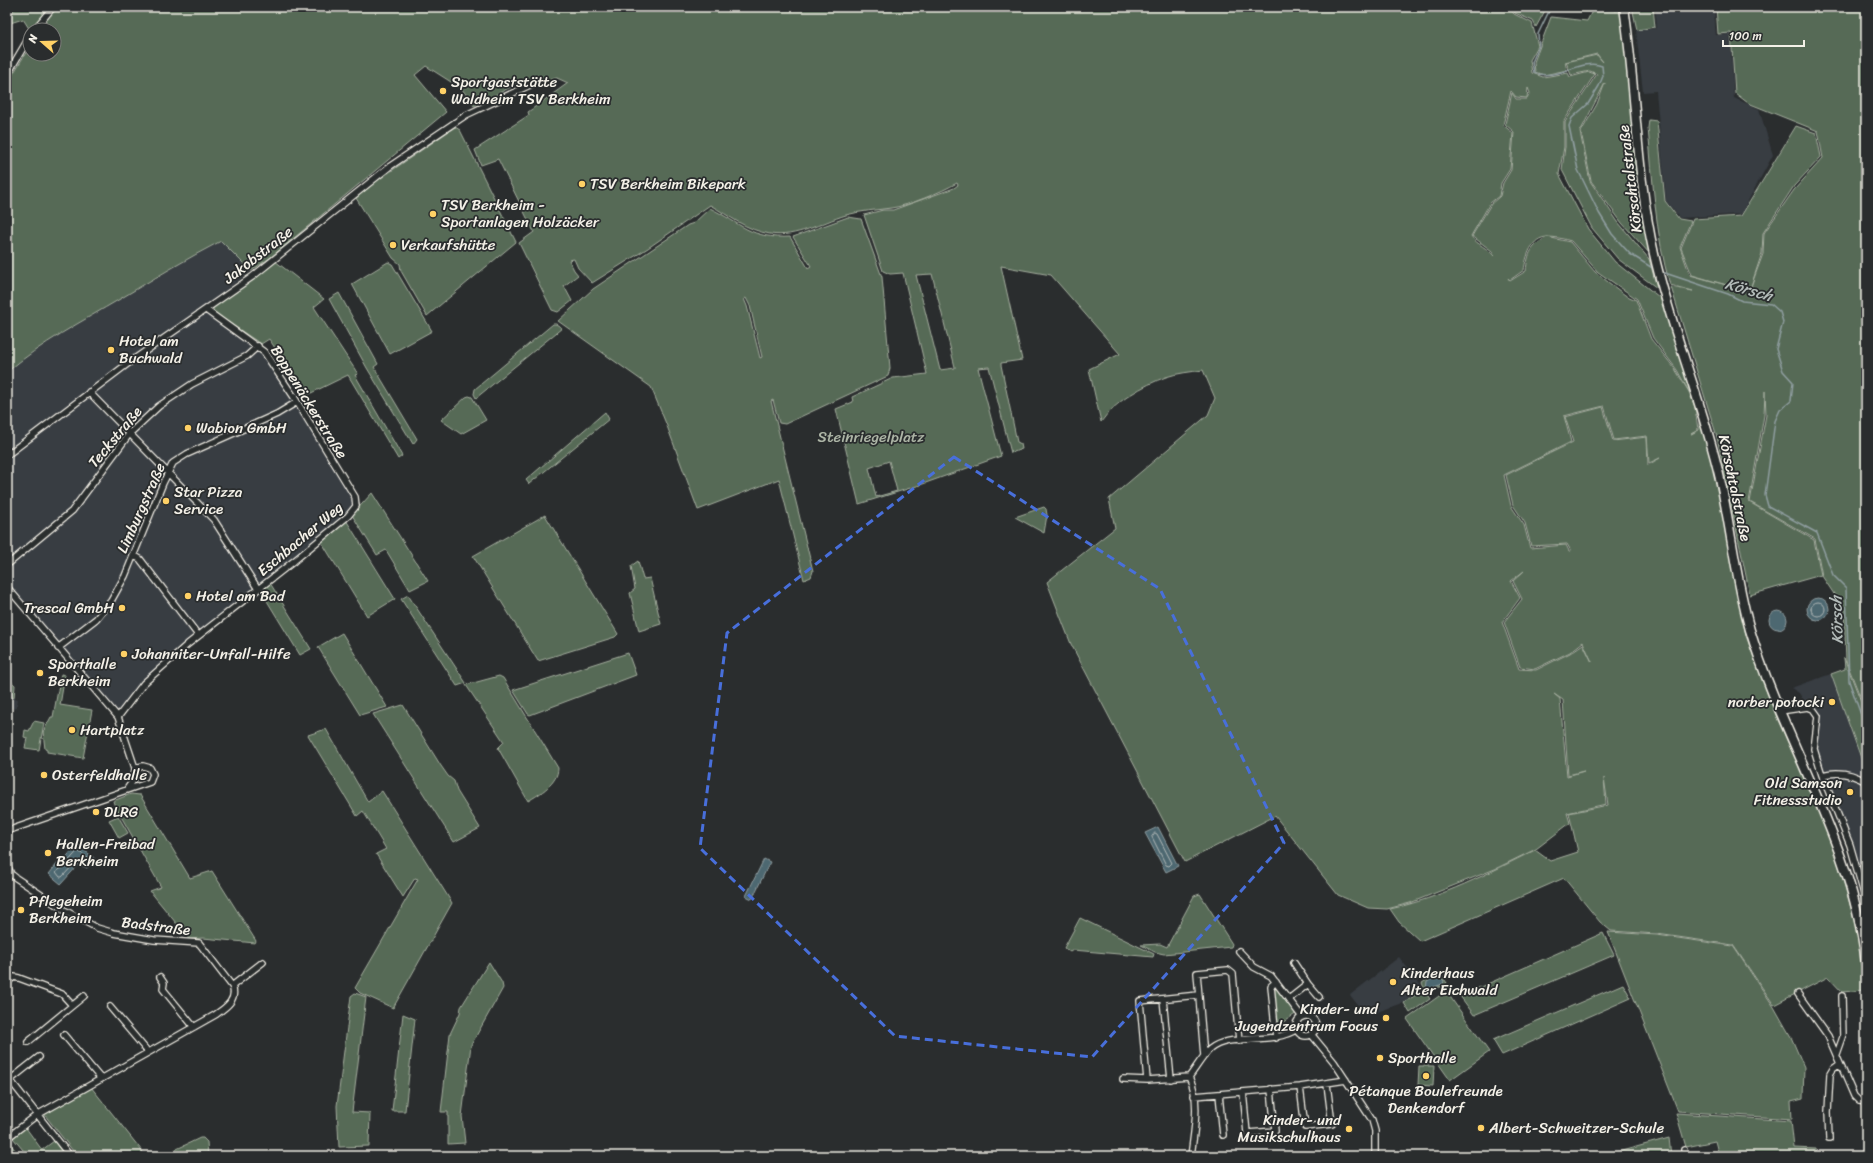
<svg xmlns="http://www.w3.org/2000/svg" width="1873" height="1163" viewBox="0 0 1873 1163" font-family="Sriracha,sans-serif">
  <rect width="100%" height="100%" fill="#2a2d2e"/>
  <filter id="ink" filterUnits="userSpaceOnUse"><feTurbulence type="fractalNoise" baseFrequency=".025" numOctaves="2"/><feDisplacementMap in="SourceGraphic" scale="8" xChannelSelector="R" yChannelSelector="G"/><feConvolveMatrix kernelMatrix="1 2 1 2 8 2 1 2 1" color-interpolation-filters="sRGB"/></filter>
  <g filter="url(#ink)">
    <!-- built -->
    <path fill="#373c42" d="M 1655,7 L 1714,7 L 1716,35 L 1730,34 L 1734,98 L 1759,109 L 1773,155 L 1741,214 L 1680,218 L 1666,201 L 1656,91 L 1643,92 L 1636,31 L 1657,28 Z
      M 221,241 L 251,271 L 202,308 L 207,314 L 235,333 L 263,354 L 291,397 L 352,499 L 353,505 L 345,514 L 280,569 L 192,636 L 144,679 L 122,709 L 118,711 L 7,583 L 7,372 L 20,361 L 68,328 L 163,274 L 180,262 Z
      M 1831,674 L 1866,774 L 1866,901 L 1850,845 L 1814,749 L 1818,716 L 1805,703 L 1799,693 L 1791,688 Z
      M 7,696 L 18,699 L 16,709 L 7,707 Z
      M 1399,957 L 1423,988 L 1403,1003 L 1366,1016 L 1350,995 Z"/>
    <!-- green -->
    <path fill="#566b56" stroke="#a5ae9f" fill-rule="evenodd" d="M 18,7 L 1509,7 L 1514,14 L 1532,23 L 1538,46 L 1530,60 L 1532,73 L 1543,77 L 1568,73 L 1570,77 L 1589,72 L 1595,74 L 1564,121 L 1564,147 L 1559,174 L 1588,229 L 1615,262 L 1659,297 L 1665,306 L 1696,404 L 1677,370 L 1653,338 L 1637,299 L 1598,272 L 1571,241 C 1564,239 1556,237 1548,237 C 1531,237 1526,257 1524,270 L 1510,280 L 1508,278 L 1510,281 L 1526,271 C 1528,252 1531,247 1547,237 L 1570,242 L 1595,272 L 1625,295 L 1636,300 L 1651,339 L 1675,369 L 1689,392 L 1695,407 L 1698,430 L 1691,434 L 1699,430 L 1699,414 L 1719,492 L 1746,636 L 1777,718 L 1830,835 L 1859,936 L 1865,990 L 1842,992 L 1828,977 L 1774,1005 L 1733,945 L 1657,934 L 1611,931 L 1600,922 L 1564,878 L 1420,941 L 1399,922 L 1390,909 C 1441,898 1489,873 1535,850 L 1550,861 L 1578,852 L 1569,813 L 1608,805 L 1604,778 L 1606,804 L 1567,813 L 1570,823 L 1536,849 L 1495,869 L 1410,903 L 1387,909 L 1368,908 L 1338,895 L 1275,816 L 1185,862 L 1071,644 L 1047,582 L 1115,528 L 1109,499 L 1208,415 L 1215,398 L 1203,370 C 1191,372 1177,373 1166,377 C 1144,385 1115,401 1101,422 L 1089,369 L 1120,354 L 1051,275 L 1001,266 L 1022,360 L 1001,363 L 1001,365 L 1017,442 L 1021,444 L 1022,449 L 1011,453 L 989,367 L 978,368 L 1001,456 L 920,485 L 859,504 L 836,409 L 853,402 L 852,397 L 893,378 L 927,374 L 903,273 L 890,274 L 883,271 L 864,215 L 883,210 L 893,210 L 954,188 L 958,185 L 957,183 C 941,192 908,206 891,208 C 877,210 860,211 846,215 C 820,223 797,238 770,234 C 746,230 730,216 710,205 L 648,248 L 592,283 L 578,268 L 574,259 L 569,260 L 574,270 L 578,275 L 564,286 L 572,301 L 558,312 L 552,310 L 519,243 L 534,232 L 498,159 L 481,165 L 475,150 L 529,115 L 528,112 L 568,83 L 557,78 L 536,84 L 528,78 L 474,106 L 462,89 L 426,66 L 415,75 L 446,112 L 271,257 L 251,271 L 221,241 C 186,259 153,279 120,299 C 81,322 41,343 7,372 L 7,84 L 30,46 L 30,54 L 54,54 L 54,30 L 30,30 L 23,19 L 7,24 L 7,15 ZM 1528,88 L 1530,93 L 1527,99 L 1516,99 L 1512,93 L 1505,124 L 1514,132 L 1511,170 L 1503,183 L 1500,196 L 1491,204 L 1472,236 L 1492,251 L 1494,256 C 1488,248 1477,245 1471,236 L 1490,203 L 1499,196 L 1501,183 L 1510,169 L 1513,133 L 1503,125 L 1511,91 L 1516,97 L 1527,98 ZM 932,274 L 955,367 L 955,368 L 940,370 L 916,275 ZM 1604,406 L 1614,440 L 1647,436 L 1649,463 L 1660,458 L 1648,465 L 1647,437 L 1613,441 L 1603,407 L 1565,417 L 1573,442 L 1506,475 L 1513,505 L 1525,523 L 1531,546 L 1567,544 L 1571,551 L 1569,551 L 1566,545 L 1530,548 L 1524,525 L 1511,506 L 1504,475 L 1571,442 L 1564,416 ZM 889,461 L 897,491 L 876,497 L 869,468 ZM 1524,571 L 1513,581 L 1522,599 L 1504,622 L 1520,667 L 1535,669 L 1570,652 L 1583,642 L 1592,662 L 1583,644 L 1570,653 L 1536,670 L 1519,669 L 1502,622 L 1520,598 L 1511,581 ZM 1554,694 L 1563,700 L 1568,775 L 1584,771 L 1567,776 L 1560,699 Z
      M 1511,7 L 1547,7 L 1536,27 L 1533,21 L 1515,13 Z
      M 1594,7 L 1613,7 L 1614,11 L 1621,10 L 1639,196 L 1650,254 L 1622,223 L 1591,181 L 1581,132 L 1597,104 L 1605,83 L 1580,132 L 1590,181 L 1618,222 L 1649,259 L 1657,288 L 1618,259 L 1592,228 L 1562,170 L 1565,147 L 1565,122 L 1597,74 L 1590,71 L 1571,75 L 1566,62 L 1597,55 L 1603,62 L 1597,54 L 1565,62 L 1567,70 L 1544,75 L 1535,72 L 1534,62 L 1551,17 L 1587,21 Z
      M 1632,7 L 1653,7 L 1655,27 L 1637,30 Z
      M 1716,7 L 1866,7 L 1866,711 L 1846,661 L 1844,609 L 1822,576 L 1815,539 L 1750,502 L 1766,415 L 1765,391 L 1764,415 L 1749,502 L 1814,540 L 1821,575 L 1750,595 L 1717,437 L 1671,287 L 1693,291 L 1670,285 C 1655,234 1653,180 1648,128 L 1649,120 L 1657,121 L 1665,201 L 1679,219 L 1691,221 L 1680,247 L 1690,275 L 1730,286 L 1692,275 L 1681,248 L 1693,219 L 1741,216 L 1796,126 L 1816,133 L 1821,157 L 1794,186 L 1763,233 L 1762,253 L 1750,289 L 1763,254 L 1764,233 L 1794,190 L 1823,158 L 1818,131 L 1748,103 L 1735,93 L 1731,33 L 1718,34 Z
      M 455,127 L 460,130 L 516,242 L 427,316 L 401,271 L 400,264 L 393,258 L 356,198 L 381,178 Z
      M 710,208 C 742,224 750,239 790,237 L 808,268 L 811,266 L 793,237 L 848,217 L 861,219 L 882,277 L 890,368 L 888,376 L 785,424 L 779,423 L 773,400 L 771,401 L 813,571 L 811,577 L 804,580 L 779,479 L 698,510 L 667,426 L 651,387 L 558,321 L 593,289 L 688,225 L 694,223 ZM 746,298 L 750,306 L 762,357 L 760,358 L 747,306 L 744,299 Z
      M 275,261 L 324,299 L 314,307 L 358,374 L 355,375 L 402,456 L 398,459 L 348,375 L 307,395 L 269,339 L 261,344 L 213,312 L 213,307 Z
      M 388,262 L 392,264 L 432,331 L 390,354 L 352,284 Z
      M 339,293 L 378,364 L 374,367 L 417,439 L 413,444 L 367,368 L 329,299 Z
      M 553,324 L 556,324 L 562,328 L 476,398 L 474,394 L 475,389 Z
      M 469,396 L 472,397 L 486,420 L 461,434 L 441,420 L 466,397 Z
      M 605,412 L 609,419 L 529,484 L 526,480 Z
      M 372,493 L 428,581 L 410,590 L 386,550 L 377,555 L 352,515 Z
      M 1044,507 L 1046,509 L 1047,515 L 1044,533 L 1015,517 Z
      M 545,515 L 618,634 L 615,637 L 538,661 L 473,556 Z
      M 346,520 L 395,599 L 367,616 L 321,541 Z
      M 638,561 L 643,579 L 650,578 L 661,624 L 639,631 L 630,593 L 635,589 L 631,566 Z
      M 270,583 L 311,649 L 300,655 L 261,591 Z
      M 408,595 L 466,683 L 457,686 L 401,599 Z
      M 342,633 L 387,707 L 360,715 L 318,647 Z
      M 628,653 L 636,675 L 530,715 L 528,714 L 513,690 Z
      M 1844,658 L 1866,714 L 1866,772 L 1831,674 L 1845,669 Z
      M 61,674 L 65,675 L 60,705 L 92,710 L 83,758 L 47,752 L 47,750 L 45,749 L 43,732 L 51,717 L 53,717 Z
      M 499,676 L 503,678 L 558,768 C 558,783 540,794 528,801 L 498,748 L 504,742 L 466,685 Z
      M 7,678 L 15,685 L 14,698 L 7,696 Z
      M 403,705 L 441,766 L 448,776 L 454,781 L 457,791 L 480,828 L 454,842 L 373,714 Z
      M 34,721 L 44,723 L 39,750 L 25,748 L 27,738 L 24,737 L 25,730 L 29,731 Z
      M 326,729 L 368,802 L 382,791 L 452,903 L 393,1008 L 360,993 L 355,988 L 418,879 L 415,878 L 403,897 L 376,854 L 386,849 L 363,811 L 357,816 L 308,735 Z
      M 131,794 L 140,795 L 190,878 L 212,871 L 256,941 L 255,943 L 203,938 L 189,939 L 150,891 L 161,887 L 114,804 L 113,801 Z
      M 118,816 L 128,833 L 119,838 L 109,820 Z
      M 1200,894 L 1232,944 L 1231,947 L 1164,954 L 1155,952 L 1141,945 L 1160,944 L 1167,947 L 1194,896 Z
      M 1080,918 L 1154,954 L 1153,957 L 1073,950 L 1070,952 L 1064,948 Z
      M 1608,932 L 1657,935 L 1733,946 L 1774,1007 L 1791,1037 L 1804,1067 L 1803,1098 L 1791,1101 L 1792,1119 L 1678,1111 Z
      M 1603,933 L 1614,955 L 1474,1015 L 1460,996 Z
      M 489,962 L 502,983 L 503,988 L 471,1045 L 462,1116 L 465,1143 L 448,1144 L 448,1112 L 441,1112 L 450,1034 L 460,1013 L 461,1007 Z
      M 1439,972 L 1447,983 L 1444,985 L 1426,993 L 1430,999 L 1410,1013 L 1404,1003 L 1424,989 L 1426,992 L 1422,983 Z
      M 1623,984 L 1631,998 L 1502,1055 L 1493,1040 Z
      M 1275,986 L 1297,1013 L 1277,1026 L 1273,987 Z
      M 1446,991 L 1489,1052 L 1450,1080 L 1407,1019 Z
      M 355,993 L 366,997 L 352,1112 L 370,1113 L 369,1146 L 339,1147 L 337,1106 L 351,996 Z
      M 403,1014 L 415,1019 L 405,1111 L 392,1111 Z
      M 1419,1066 L 1434,1066 L 1433,1086 L 1418,1085 Z
      M 91,1087 L 146,1156 L 77,1156 L 44,1114 Z
      M 1676,1113 L 1791,1121 L 1794,1148 L 1816,1149 L 1817,1156 L 1719,1156 L 1715,1141 L 1686,1147 Z
      M 26,1128 L 42,1150 L 54,1141 L 65,1156 L 28,1156 L 13,1138 Z
      M 200,1138 L 203,1138 L 207,1142 L 208,1156 L 162,1156 Z
      M 1669,1138 L 1671,1156 L 1597,1156 L 1607,1155 Z
      M 7,1140 L 20,1156 L 10,1156 L 7,1153 Z"/>
    <!-- water -->
    <path fill="#4e6771" stroke="#909ea1" d="M1807 609a11 11 0 1 1 22 0a11 11 0 1 1-22 0Z
      M1769 620a9 9 0 1 1 18 0a9 9 0 1 1-18 0Z
      M 1158,827 L 1178,866 L 1166,872 L 1145,833 Z
      M 77,844 L 95,859 L 87,868 L 79,864 L 61,884 L 49,874 L 58,863 L 60,865 Z
      M 764,859 L 770,862 L 752,899 L 746,896 Z
      M 1438,975 L 1444,981 L 1443,984 L 1428,989 L 1426,988 L 1427,982 Z"/>
    <g fill="none" stroke-linecap="round" stroke-linejoin="round">
      <!-- shore -->
      <path stroke="#b2bab8" stroke-width="1" d="M1811 609a7 7 0 1 1 14 0a7 7 0 1 1-14 0Z
        M 1155,833 L 1157,834 L 1172,863 L 1169,866 L 1166,865 L 1152,837 Z
        M 78,851 L 88,858 L 88,860 L 85,862 L 77,861 L 62,877 L 60,877 L 56,872 L 63,867 Z"/>
      <!-- stream -->
      <path stroke="#909ea1" stroke-width="1.5" d="M 1551,7 L 1538,34 L 1539,46 L 1532,62 L 1534,73 C 1559,81 1581,58 1602,66 L 1603,76 L 1599,86 L 1588,104 L 1572,118 L 1569,126 L 1578,170 L 1599,213 L 1612,234 L 1630,254 L 1654,269
        M 1662,272 L 1728,294 L 1742,301 L 1771,304 L 1780,312 L 1783,322 L 1776,349 L 1783,371 L 1793,382 L 1791,401 L 1780,410 L 1775,421 L 1765,495 L 1768,506 L 1817,533 L 1833,575 L 1846,588 L 1849,681 L 1866,729"/>
      <defs>
        <path id="street" d="M 34,30 L 53,7
          M 7,75 L 30,36
          M 89,392 L 214,520 L 258,589
          M 7,455 L 130,362 L 252,277 L 389,167 L 466,115 L 530,85
          M 133,555 L 140,559 L 198,635
          M 7,565 L 72,511 L 130,433 L 159,406 L 192,384 L 247,356 L 258,346
          M 7,587 L 118,717 L 135,768 L 134,779 L 127,789
          M 58,648 L 96,619 L 111,601 L 125,576 L 163,483 L 173,463 L 187,454 L 277,414 L 297,402
          M 1780,711 L 1808,707 L 1813,709 L 1818,716 L 1814,749 L 1822,775 L 1850,845 L 1866,901
          M 118,717 L 144,683 L 188,644 L 294,561 L 348,516 L 356,506 L 355,497 L 294,397 L 264,352 L 206,310
          M 1822,775 C 1838,771 1852,773 1866,782
          M 7,831 L 150,782 L 153,774 L 150,768 L 143,766 L 135,768
          M 7,865 L 11,874 L 16,878 L 64,910 L 97,928 L 114,933 L 154,940 L 199,943 L 232,986 C 238,1000 225,1008 215,1015 L 37,1115 L 7,1138
          M 1239,951 L 1254,967 L 1271,976 L 1302,1017
          M 160,977 L 164,983 L 163,989 L 194,1027
          M 7,982 L 14,977 L 19,978 L 62,994 L 72,1005
          M 1308,984 L 1319,997
          M 232,986 L 263,962
          M 1798,994 L 1828,1036 L 1854,1096 L 1859,1101 L 1866,1102
          M 1163,999 L 1171,1079
          M 1289,999 L 1308,984 L 1294,963
          M 110,1007 L 148,1052
          M1296 1026a10 10 0 1 1 20 0a10 10 0 1 1-20 0Z
          M 1311,1034 L 1334,1062 L 1372,1120 L 1375,1131 L 1375,1156
          M 64,1035 L 101,1079
          M 1276,1038 L 1271,986 L 1276,982
          M 28,1042 L 84,996
          M 1837,1054 L 1843,1037 L 1842,996
          M 1204,1056 L 1197,973 L 1228,970 L 1233,974 L 1239,1041
          M 7,1076 L 70,1156
          M 1189,1077 C 1196,1068 1202,1057 1210,1049 C 1230,1032 1272,1046 1297,1029
          M 1189,1077 C 1201,1100 1194,1131 1191,1156
          M 1123,1079 L 1147,1080 L 1189,1077
          M 10,1080 L 39,1057
          M 1147,1080 L 1140,1001 L 1198,995
          M 1300,1087 L 1305,1127 L 1332,1124 L 1327,1084
          M 1243,1092 L 1247,1133 L 1275,1131 L 1271,1089
          M 1219,1094 L 1223,1135
          M 1194,1096 L 1300,1087 L 1346,1080
          M 1829,1138 L 1828,1112 L 1830,1074 L 1833,1069 L 1840,1064
          M 1684,1150 L 1685,1156"/>
        <path id="secondary" d="M 1624,7 C 1636,89 1636,173 1654,254 C 1671,330 1703,403 1720,479 C 1731,529 1736,581 1750,630 C 1784,743 1854,845 1866,964"/>
      </defs>
      <!-- street casing -->
      <use href="#street" stroke="#f4f1e8" stroke-width="8"/>
      <!-- secondary casing -->
      <use href="#secondary" stroke="#f4f1e8" stroke-width="11"/>
      <!-- street -->
      <use href="#street" stroke="#2a2d2e" stroke-width="5.5"/>
      <!-- secondary -->
      <use href="#secondary" stroke="#2a2d2e" stroke-width="8"/>
    </g>
  </g>
  <!-- marked area -->
  <path fill="none" stroke="#486fdb" stroke-width="3" stroke-dasharray="8 5" stroke-linejoin="round" d="M 954,457 L 1160,589 L 1284,843 L 1092,1057 L 895,1036 L 700,848 L 727,633 Z"/>
  <!-- markers -->
  <g fill="#ffd166" stroke="#2a2d2e" stroke-width="1.5">
    <circle cx="443" cy="91" r="4"/>
    <circle cx="582" cy="184" r="4"/>
    <circle cx="433" cy="214" r="4"/>
    <circle cx="393" cy="245" r="4"/>
    <circle cx="111" cy="350" r="4"/>
    <circle cx="188" cy="428" r="4"/>
    <circle cx="166" cy="501" r="4"/>
    <circle cx="188" cy="596" r="4"/>
    <circle cx="122" cy="608" r="4"/>
    <circle cx="124" cy="654" r="4"/>
    <circle cx="40" cy="673" r="4"/>
    <circle cx="1832" cy="702" r="4"/>
    <circle cx="72" cy="730" r="4"/>
    <circle cx="44" cy="775" r="4"/>
    <circle cx="1850" cy="792" r="4"/>
    <circle cx="96" cy="812" r="4"/>
    <circle cx="48" cy="853" r="4"/>
    <circle cx="21" cy="910" r="4"/>
    <circle cx="1393" cy="982" r="4"/>
    <circle cx="1386" cy="1018" r="4"/>
    <circle cx="1380" cy="1058" r="4"/>
    <circle cx="1426" cy="1076" r="4"/>
    <circle cx="1481" cy="1128" r="4"/>
    <circle cx="1349" cy="1129" r="4"/>
  </g>
  <g text-anchor="middle" stroke-width="3.5" stroke-linejoin="round" paint-order="stroke">
    <!-- poi labels -->
    <g font-size="15" fill="#f4f1e8" stroke="#2a2d2e" text-anchor="start">
      <text x="451" y="87">Sportgaststätte<tspan x="451" dy="17">Waldheim TSV Berkheim</tspan></text>
      <text x="590" y="189">TSV Berkheim Bikepark</text>
      <text x="441" y="210">TSV Berkheim -<tspan x="441" dy="17">Sportanlagen Holzäcker</tspan></text>
      <text x="401" y="250">Verkaufshütte</text>
      <text x="119" y="346">Hotel am<tspan x="119" dy="17">Buchwald</tspan></text>
      <text x="196" y="433">Wabion GmbH</text>
      <text x="174" y="497">Star Pizza<tspan x="174" dy="17">Service</tspan></text>
      <text x="196" y="601">Hotel am Bad</text>
      <text x="114" y="613" text-anchor="end">Trescal GmbH</text>
      <text x="132" y="659">Johanniter-Unfall-Hilfe</text>
      <text x="48" y="669">Sporthalle<tspan x="48" dy="17">Berkheim</tspan></text>
      <text x="1824" y="707" text-anchor="end">norber potocki</text>
      <text x="80" y="735">Hartplatz</text>
      <text x="52" y="780">Osterfeldhalle</text>
      <text x="1842" y="788" text-anchor="end">Old Samson<tspan x="1842" dy="17">Fitnessstudio</tspan></text>
      <text x="104" y="817">DLRG</text>
      <text x="56" y="849">Hallen-Freibad<tspan x="56" dy="17">Berkheim</tspan></text>
      <text x="29" y="906">Pflegeheim<tspan x="29" dy="17">Berkheim</tspan></text>
      <text x="1401" y="978">Kinderhaus<tspan x="1401" dy="17">Alter Eichwald</tspan></text>
      <text x="1378" y="1014" text-anchor="end">Kinder- und<tspan x="1378" dy="17">Jugendzentrum Focus</tspan></text>
      <text x="1388" y="1063">Sporthalle</text>
      <text x="1426" y="1096" text-anchor="middle">Pétanque Boulefreunde<tspan x="1426" dy="17">Denkendorf</tspan></text>
      <text x="1341" y="1125" text-anchor="end">Kinder- und<tspan x="1341" dy="17">Musikschulhaus</tspan></text>
      <text x="1489" y="1133">Albert-Schweitzer-Schule</text>
    </g>
    <!-- street labels -->
    <g font-size="15" fill="#f4f1e8" stroke="#2a2d2e">
      <text transform="translate(1630 179) rotate(-97)" y="5">Körschtalstraße</text>
      <text transform="translate(258 255) rotate(-38)" y="5">Jakobstraße</text>
      <text transform="translate(309 402) rotate(58)" y="5">Boppenäckerstraße</text>
      <text transform="translate(115 437) rotate(-50)" y="5">Teckstraße</text>
      <text transform="translate(1735 488) rotate(78)" y="5">Körschtalstraße</text>
      <text transform="translate(141 508) rotate(-66)" y="5">Limburgstraße</text>
      <text transform="translate(300 539) rotate(-40)" y="5">Eschbacher Weg</text>
      <text transform="translate(156 926) rotate(7)" y="5">Badstraße</text>
    </g>
    <!-- park labels -->
    <g font-size="15" fill="#adb5a6" stroke="#2a2d2e">
      <text x="871" y="442">Steinriegelplatz</text>
    </g>
    <!-- water labels -->
    <g font-size="16" font-style="italic" fill="#b2bab8" stroke="#2a2d2e">
      <text transform="translate(1749 289) rotate(16)" y="6">Körsch</text>
      <text transform="translate(1836 620) rotate(-92)" y="6">Körsch</text>
    </g>
  </g>
  <!-- margin -->
  <rect width="1873" height="1163" fill="none" stroke="#2a2d2e" stroke-width="24"/>
  <rect x="12" y="12" width="1849" height="1139" fill="none" stroke="#f4f1e8" stroke-width="1.5" filter="url(#ink)"/>
  <!-- north arrow -->
  <g transform="translate(42 42) rotate(290)"><circle r="19" fill="#2a2d2e" stroke="#7b7b78"/>
  <path d="M0-3L7 15L0 10L-7 15Z" fill="#ffd166"/>
  <text y="-6" font-size="11" font-weight="bold" text-anchor="middle" fill="#f4f1e8">N</text>
  </g>
  <!-- scale -->
  <path d="M1723 40v6h81v-6" fill="none" stroke="#f4f1e8" stroke-width="2"/>
  <text x="1729" y="40" font-size="12" fill="#f4f1e8" stroke="#2a2d2e" stroke-width="3" paint-order="stroke">100 m</text>
</svg>
